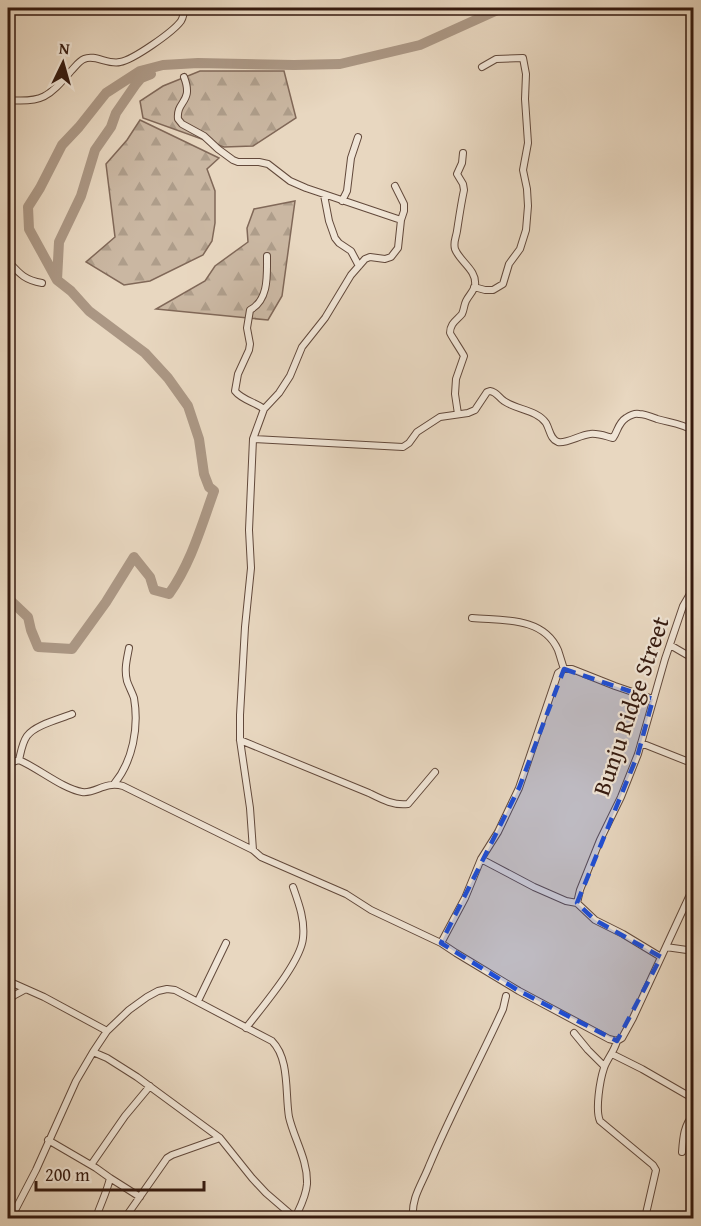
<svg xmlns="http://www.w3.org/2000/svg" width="701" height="1226" viewBox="0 0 701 1226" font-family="'Gentium Book Plus',serif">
  <defs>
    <pattern id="forest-firs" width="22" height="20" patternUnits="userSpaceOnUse" patternTransform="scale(1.5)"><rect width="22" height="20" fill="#cab7a2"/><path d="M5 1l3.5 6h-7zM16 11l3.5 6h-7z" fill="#ae9d8a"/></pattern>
  </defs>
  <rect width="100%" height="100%" fill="#e8d7c0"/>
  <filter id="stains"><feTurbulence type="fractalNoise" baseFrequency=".00333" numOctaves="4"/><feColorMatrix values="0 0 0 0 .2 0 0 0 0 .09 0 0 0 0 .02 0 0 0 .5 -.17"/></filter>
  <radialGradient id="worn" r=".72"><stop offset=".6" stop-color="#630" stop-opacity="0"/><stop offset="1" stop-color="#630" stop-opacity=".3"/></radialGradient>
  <!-- forest -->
  <path fill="url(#forest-firs)" stroke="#806858" stroke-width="1.5" d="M 200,71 L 284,71 L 296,118 L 253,146 L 224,147 L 143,118 L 140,101 L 163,86 Z
    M 140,120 L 219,158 L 207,169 L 215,191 L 215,223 L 212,241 L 203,255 L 150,281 L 124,285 L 86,262 L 115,237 L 106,164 L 127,140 Z
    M 295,201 L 282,296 L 268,320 L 156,309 L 205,281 L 215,266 L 248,242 L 247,228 L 254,209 Z"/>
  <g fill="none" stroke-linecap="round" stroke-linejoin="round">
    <!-- river -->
    <path stroke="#ab9784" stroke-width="10" d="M 57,280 L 59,242 L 81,196 L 95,150 L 111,127 L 116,113 L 136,84 L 141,78 L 151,74
      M 8,598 L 28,617 L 31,630 L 38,647 L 72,649 L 106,602 L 134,557 L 150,577 L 154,590 L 169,594 C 191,563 201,527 214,491 L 209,487 L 204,474 L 199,439 L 188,406 L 168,378 L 145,353 L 89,311 L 71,291 L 57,280 L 29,229 L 28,207 L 40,188 L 62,145 L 79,127 L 106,93 L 140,71 L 163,65 L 198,63 L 294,65 L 340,64 L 420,45 L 502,8"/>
    <defs>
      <path id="minor" d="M 184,77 C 194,103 176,100 178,119 L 182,124 L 204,136 L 218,149 L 233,160 L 238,162 L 259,162 L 268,164 L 290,181 L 306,188 L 401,220
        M 8,100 C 42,103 49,97 71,71 C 75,67 79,61 84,59 C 95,54 108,65 120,62 C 133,60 173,32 181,21 C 184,16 184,12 184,8
        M 324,195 L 329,221 L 335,238 L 339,243 L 351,251 L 359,266
        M 342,201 L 347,191 L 351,158 L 358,137
        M 8,261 C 19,273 24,280 42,283
        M 474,287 L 485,290 L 493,290 L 503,284 L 509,264 L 520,249 L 526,230 L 528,206 L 527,189 L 523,170 L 528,143 L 525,99 L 526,74 L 523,58 L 496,59 L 482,67
        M 264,409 C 255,402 242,400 235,391 L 238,374 L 249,350 L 250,344 L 247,328 L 250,310 C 269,300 267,275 267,256
        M 458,414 L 455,394 L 456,379 L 464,356 C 462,352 450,334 450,333 C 450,323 457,320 462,314 C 464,310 464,305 466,301 C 469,295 474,291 475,285 C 477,270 460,262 455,249 C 453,242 456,238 457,231 C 459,218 461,204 464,190 L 463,184 L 457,174 L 462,163 L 463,153
        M 253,439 L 403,447 L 409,443 L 417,432 L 440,417 L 468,413 L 475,410 L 487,392 L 490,391 C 497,392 499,398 504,401 C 517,410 537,410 546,423 C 550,430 550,439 558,442 C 566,444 580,435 590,434 C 598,433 605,436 613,438 C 618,431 618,423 626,418 C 629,416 635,413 639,414 C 645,414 652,417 657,419 C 671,423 681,423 694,431
        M 472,618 C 502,621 543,616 558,650 C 560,656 562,663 564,669
        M 670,645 L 694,659
        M 240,740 L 369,793 C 381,799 394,806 408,804 L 435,772
        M 641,743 L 694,764
        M 8,754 L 13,762
        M 19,760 C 21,752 22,743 27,736 C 35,725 60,719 72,714
        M 8,768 L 13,762 L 19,760 C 38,768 63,789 82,792 C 96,794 104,781 123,786 L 253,850 L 261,857 L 346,894 L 371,910 L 441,943 L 456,953 L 519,991 L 609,1039 L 617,1041 L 622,1038 L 633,1018 L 694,886
        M 114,784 C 133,761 139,727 134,698 C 132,692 129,687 127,681 C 124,669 127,659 129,648
        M 253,850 L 250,808 L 240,740 L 240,715 L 245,627 L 251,568 L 249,530 L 253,439 L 264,409 L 279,393 L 290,376 L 302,347 L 325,318 L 351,275 L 365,259 L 370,257 L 385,259 L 391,257 L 398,248 L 401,220 L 404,211 L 404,204 L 395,186
        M 481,859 L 534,887 L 566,901 L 577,903 L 595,920 L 623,934 L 661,957
        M 577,903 L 580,890 L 600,840 L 621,797 L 638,754 L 665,659 L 683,606 L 694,587
        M 441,943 L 465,898 L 481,859 L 498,832 L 519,788 L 558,673 L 564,669 L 572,669 L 615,686 L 653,699
        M 666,947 L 694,951
        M 8,981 L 44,997 L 107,1031
        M 198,1001 L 226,943
        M 8,1004 L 13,996 L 24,990
        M 246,1028 C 262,1007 301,962 303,938 C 305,920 299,904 293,887
        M 574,1033 L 588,1050 L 604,1066
        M 617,1041 C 614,1052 607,1059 604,1068 C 600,1080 595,1110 600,1121 L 653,1165 L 656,1170 L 645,1218
        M 93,1052 L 107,1058 L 137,1077 L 220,1138 L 252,1178 L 266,1193 L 295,1218
        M 612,1054 L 642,1069 L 694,1099
        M 48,1140 L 96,1168 L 110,1178 C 107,1192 100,1205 96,1218
        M 682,1152 C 683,1138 684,1124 694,1114
        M 91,1165 L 125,1116 L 150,1086
        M 110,1178 L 140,1197
        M 11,1218 L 36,1170 L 76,1081 L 93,1052 L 107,1031 L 129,1010 L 147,997 L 158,991 L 167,989 L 175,990 L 272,1041 C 290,1059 285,1094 289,1117 C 294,1139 308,1160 307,1184 C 306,1197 300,1207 295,1218
        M 125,1218 L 167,1158 L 172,1155 L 220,1138
        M 413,1218 C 411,1198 422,1184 429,1166 C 451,1113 479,1062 503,1009 L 506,996"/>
    </defs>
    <!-- minor casing -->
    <use href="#minor" stroke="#62493b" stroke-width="8"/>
    <!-- minor -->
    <use href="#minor" stroke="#f0e5d6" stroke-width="6"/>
  </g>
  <!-- marked area -->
  <path fill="#1d4ed8" fill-opacity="0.2" stroke="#1d4ed8" stroke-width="4.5" stroke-dasharray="12 8" stroke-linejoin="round" d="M 564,669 L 653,699 L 638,754 L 577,903 L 595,920 L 661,957 L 617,1041 L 519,991 L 441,943 L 519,788 Z"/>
  <g text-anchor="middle" stroke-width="4.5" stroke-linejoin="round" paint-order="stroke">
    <!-- street labels -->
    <g font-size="24" fill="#351a0f" stroke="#f0e5d6">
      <text transform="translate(631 706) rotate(-71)" y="8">Bunju Ridge Street</text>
    </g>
  </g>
  <!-- margin -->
  <rect width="701" height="1226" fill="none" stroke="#e8d7c0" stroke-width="30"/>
  <rect x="9" y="9" width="683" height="1208" fill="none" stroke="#351a0f" stroke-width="3"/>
  <rect x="15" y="15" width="671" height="1196" fill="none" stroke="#351a0f" stroke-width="1.5"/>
  <!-- north arrow -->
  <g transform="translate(63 63) rotate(5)" stroke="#f0e5d6" stroke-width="4.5" paint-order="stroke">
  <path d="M0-4.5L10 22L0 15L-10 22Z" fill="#351a0f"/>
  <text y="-9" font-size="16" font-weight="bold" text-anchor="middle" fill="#351a0f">N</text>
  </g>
  <!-- scale -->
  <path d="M36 1181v9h168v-9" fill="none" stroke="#351a0f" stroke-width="3"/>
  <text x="45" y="1181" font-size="18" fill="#351a0f" stroke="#f0e5d6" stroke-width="4.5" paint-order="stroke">200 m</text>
  <rect width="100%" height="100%" filter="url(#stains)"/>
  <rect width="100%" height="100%" fill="url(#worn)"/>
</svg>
